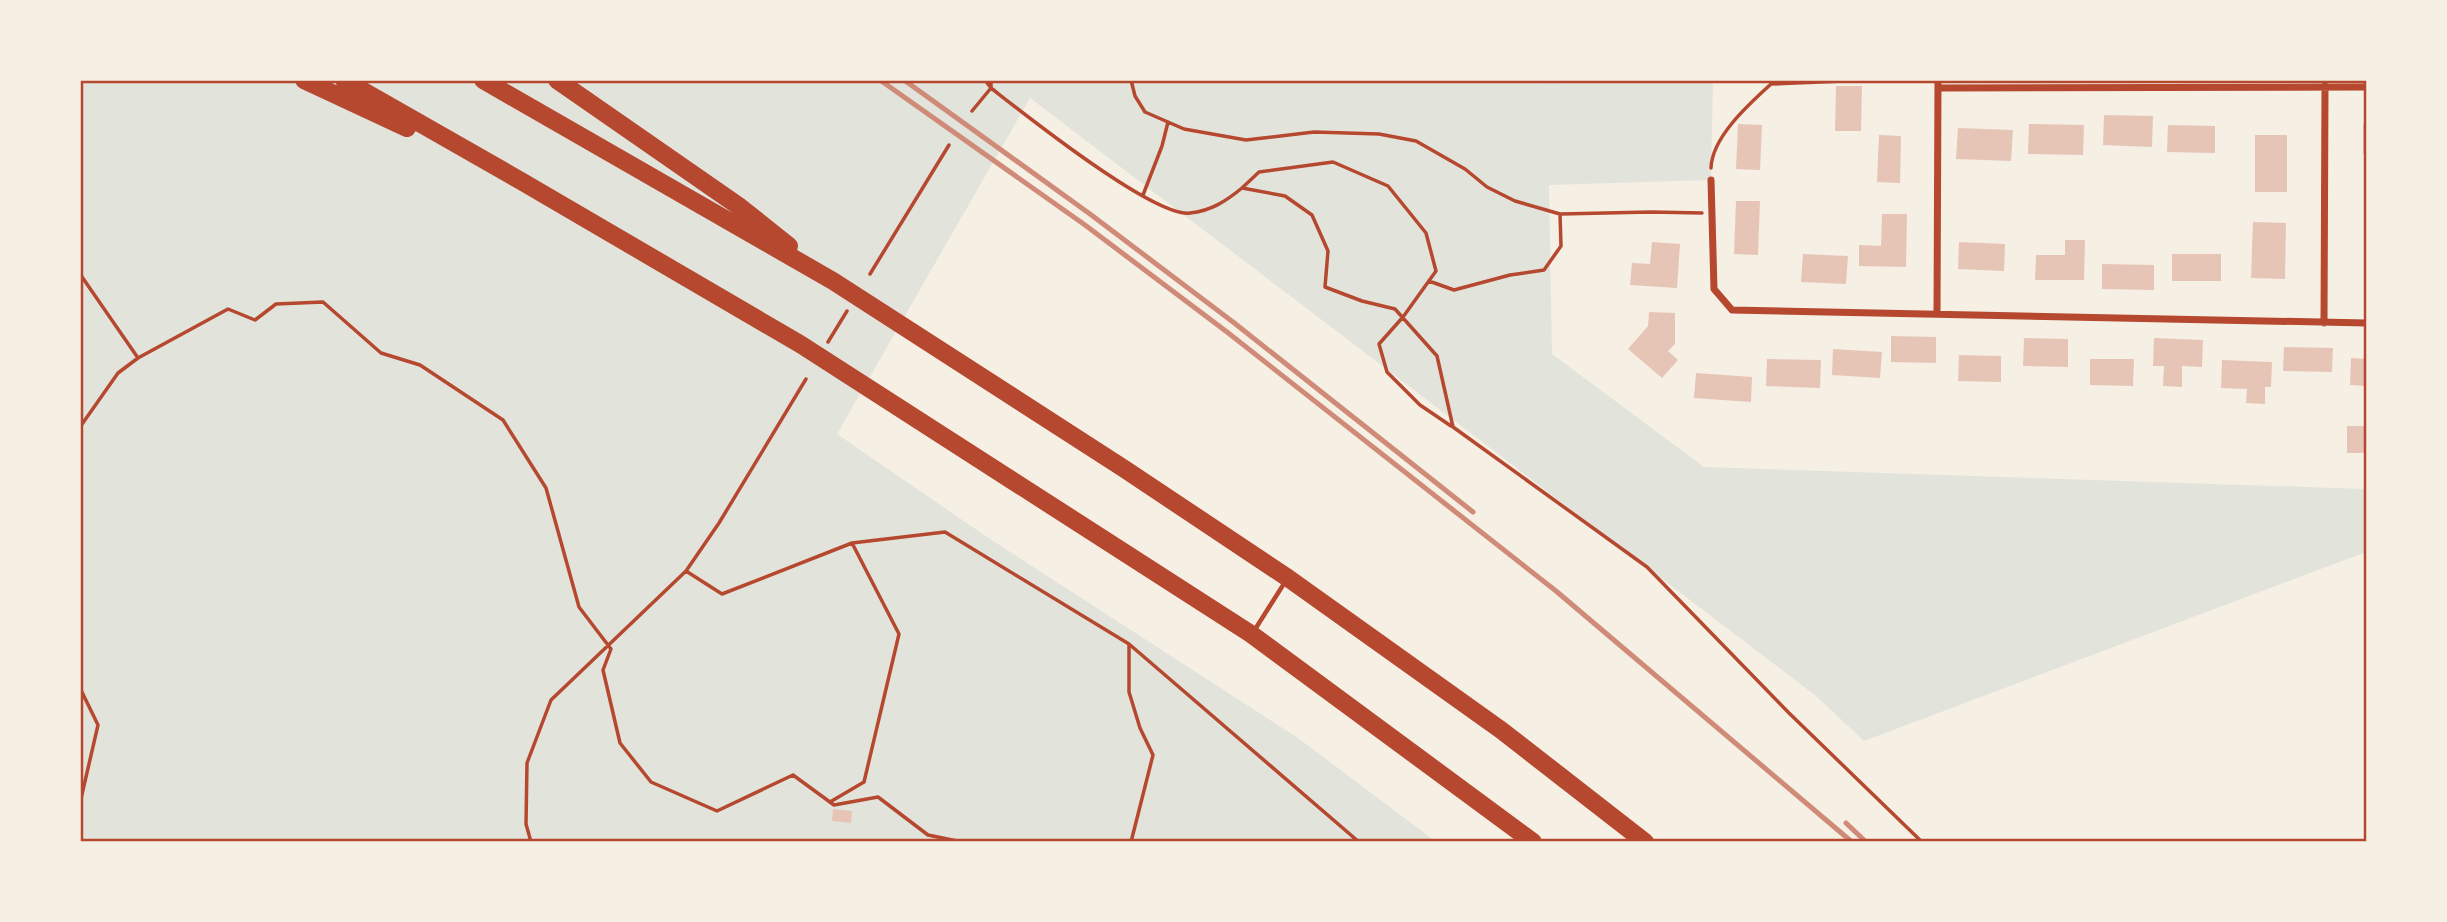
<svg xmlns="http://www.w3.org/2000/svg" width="2447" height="922" viewBox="0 0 2447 922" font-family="'PT Sans',sans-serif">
  <rect width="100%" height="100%" fill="#f6efe4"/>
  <!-- green -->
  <path fill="#e2e4dc" d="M 80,81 L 1713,81 L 1711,180 L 1549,185 L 1552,354 L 1704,467 L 2366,489 L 2366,552 L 1864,741 L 1816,696 L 1030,98 L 837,434 L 987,537 L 1298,738 L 1435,841 L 81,841 Z"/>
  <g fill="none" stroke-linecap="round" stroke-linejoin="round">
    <!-- stream -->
    <path stroke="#c9d6d2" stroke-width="5" d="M 1549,81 L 1566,80"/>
  </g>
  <!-- building -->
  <path fill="#e6c5b7" d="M 1836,86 L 1862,86 L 1861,131 L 1835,131 Z
    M 2104,115 L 2153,116 L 2152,147 L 2103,145 Z
    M 1738,124 L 1762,125 L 1760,170 L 1736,169 Z
    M 2029,124 L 2084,125 L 2083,155 L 2028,154 Z
    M 2363,124 L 2366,124 L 2366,154 L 2363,154 Z
    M 2168,125 L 2215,126 L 2215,153 L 2167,152 Z
    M 1958,128 L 2013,130 L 2011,161 L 1956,159 Z
    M 1879,135 L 1901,136 L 1900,183 L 1877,182 Z
    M 2255,135 L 2287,135 L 2287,192 L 2255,192 Z
    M 1736,201 L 1760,201 L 1758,255 L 1734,254 Z
    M 1882,214 L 1907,214 L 1906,267 L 1859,266 L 1859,245 L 1881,246 Z
    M 2253,222 L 2286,223 L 2285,279 L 2251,278 Z
    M 2065,240 L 2085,240 L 2084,280 L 2035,280 L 2036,255 L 2065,255 Z
    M 1652,242 L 1680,244 L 1677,288 L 1630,285 L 1632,263 L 1650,264 Z
    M 1959,242 L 2005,244 L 2004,271 L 1958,269 Z
    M 1803,254 L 1848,256 L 1846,284 L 1801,282 Z
    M 2172,254 L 2221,254 L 2221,281 L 2172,281 Z
    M 2102,264 L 2154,265 L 2154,290 L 2102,289 Z
    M 1649,312 L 1675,313 L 1675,344 L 1668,351 L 1678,360 L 1662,378 L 1628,349 L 1648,326 Z
    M 1891,336 L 1936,337 L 1936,363 L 1891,362 Z
    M 2024,338 L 2068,339 L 2068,367 L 2023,366 Z
    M 2154,338 L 2203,340 L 2202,367 L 2182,366 L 2182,387 L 2163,386 L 2164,366 L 2153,366 Z
    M 2284,347 L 2333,348 L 2332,372 L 2283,371 Z
    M 1833,349 L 1882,352 L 1880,378 L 1832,375 Z
    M 1959,355 L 2001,356 L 2001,382 L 1958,381 Z
    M 2351,358 L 2366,359 L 2366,386 L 2350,385 Z
    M 1767,359 L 1821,360 L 1820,388 L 1766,386 Z
    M 2090,359 L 2134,359 L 2133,386 L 2090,385 Z
    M 2222,360 L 2272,362 L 2271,387 L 2265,387 L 2265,404 L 2246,403 L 2247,389 L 2221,388 Z
    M 1696,373 L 1752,377 L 1751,402 L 1694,398 Z
    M 2347,426 L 2366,426 L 2366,453 L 2347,453 Z
    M 833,809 L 852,811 L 851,823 L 832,821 Z"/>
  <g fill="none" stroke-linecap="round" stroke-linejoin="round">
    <!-- path -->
    <path stroke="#b5482f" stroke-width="3.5" d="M 985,80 L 991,88 C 1023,113 1154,218 1190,213 C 1211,211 1226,201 1242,188 L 1285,196 L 1312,215 L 1328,251 L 1325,287 L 1362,301 L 1395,309 L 1437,356 L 1453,427 L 1647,567 L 1789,713 L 1922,842
      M 1131,80 L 1135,96 L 1145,112 L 1184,129 L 1246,140 L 1314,132 L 1379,134 L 1416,141 L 1465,169 L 1487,187 L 1515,201 L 1560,214 L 1651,212 L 1702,213
      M 972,111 L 991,88 L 991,80
      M 1711,168 C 1712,137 1749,104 1771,84 L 1869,80
      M 1242,188 L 1259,172 L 1333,162 L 1388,186 L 1426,233 L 1436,271 L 1403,317 L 1379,344 L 1387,372 L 1420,405 L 1451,426
      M 1143,195 L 1162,146 L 1168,122
      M 80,274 L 138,358
      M 870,274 L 949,145
      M 1429,281 L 1454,290 L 1510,275 L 1544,270 L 1561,246 L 1560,214
      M 828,342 L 847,311
      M 80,427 L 118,373 L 138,358 L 228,309 L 255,320 L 276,304 L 323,302 L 381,353 L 420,365 L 503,420 L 546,488 L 579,607 L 611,649 L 603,670 L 620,743 L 651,782 L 717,811 L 793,775 L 834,805 L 878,797 L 928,835 L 962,842
      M 852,543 L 945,532 L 1129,644 L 1129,692 L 1140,728 L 1153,755 L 1131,842
      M 686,571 L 722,594 L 852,543 L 899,634 L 864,782 L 830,802
      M 1129,644 L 1359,842
      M 80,688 L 98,725 L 80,803
      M 531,842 L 526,824 L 527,763 L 551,700 L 686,571 L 719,523 L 806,379"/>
    <!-- service -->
    <path stroke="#b5482f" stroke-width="4.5" d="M 1254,631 L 1285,582"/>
    <!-- minor -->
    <path stroke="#b5482f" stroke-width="7" d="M 1938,88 L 2366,87
      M 1711,180 L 1714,289 L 1732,310 L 2366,323
      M 1937,313 L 1938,80
      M 2324,323 L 2325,86"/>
    <!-- motorway -->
    <path stroke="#b5482f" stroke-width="18" d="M 304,80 L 407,128
      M 344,80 L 521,181 L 800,344 L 1251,634 L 1533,842
      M 483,80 L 833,281 L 1123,468 L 1288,578 L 1501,730 L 1645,842
      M 557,80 L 740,207 L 789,246"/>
    <!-- rail -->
    <path stroke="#cf8b77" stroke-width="5" d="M 880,80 L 1085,225 L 1227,332 L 1556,591 L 1852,842
      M 904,80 L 1090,214 L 1233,322 L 1473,512
      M 1846,823 L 1866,842"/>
  </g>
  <!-- border -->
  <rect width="2447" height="922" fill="none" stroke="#f6efe4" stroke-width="164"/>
  <rect x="82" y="82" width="2283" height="758" fill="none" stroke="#b5482f" stroke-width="2.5"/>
</svg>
